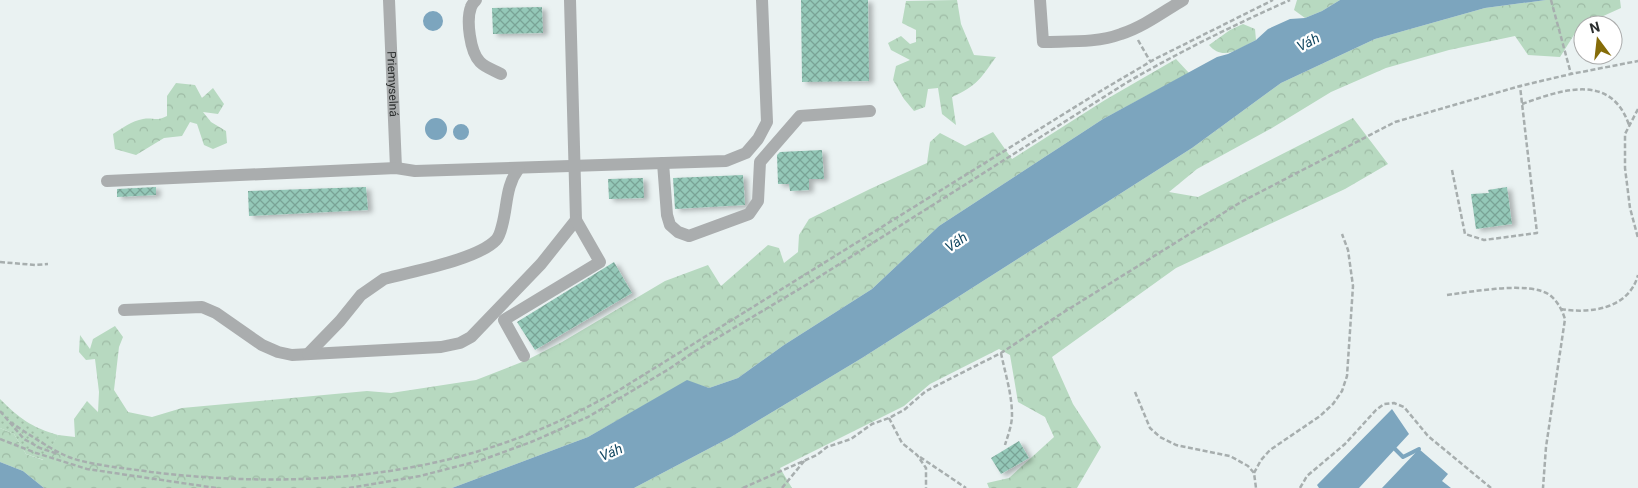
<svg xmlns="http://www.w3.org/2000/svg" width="1638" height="488" font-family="Roboto,sans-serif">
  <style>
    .forest { fill: url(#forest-crowns) }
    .park { fill: url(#park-dots) }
    .water { fill: #7ca5be }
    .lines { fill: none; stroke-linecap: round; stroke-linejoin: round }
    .stream { stroke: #7ca5be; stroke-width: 4 }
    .building { fill: url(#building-cross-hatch); filter: url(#shadow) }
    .path { stroke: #a7aeae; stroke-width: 2.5; stroke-dasharray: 5 2.5; stroke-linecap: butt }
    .minor { stroke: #aaadae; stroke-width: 12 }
    .labels { text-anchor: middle; stroke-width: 4.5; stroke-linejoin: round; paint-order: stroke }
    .street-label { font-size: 12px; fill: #2c2f2f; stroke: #fff }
    .water-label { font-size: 14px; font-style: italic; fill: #144963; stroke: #fff }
  </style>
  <defs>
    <pattern id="forest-crowns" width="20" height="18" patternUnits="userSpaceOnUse" patternTransform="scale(1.25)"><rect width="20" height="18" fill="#b7d9c0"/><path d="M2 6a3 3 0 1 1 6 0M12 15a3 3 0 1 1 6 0" fill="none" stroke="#9ebba5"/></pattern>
    <pattern id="park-dots" width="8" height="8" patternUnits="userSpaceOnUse" patternTransform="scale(1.25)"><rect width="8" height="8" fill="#b7d9c0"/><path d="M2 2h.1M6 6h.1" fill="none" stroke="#9ebba5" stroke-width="1.8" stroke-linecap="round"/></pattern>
    <pattern id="building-cross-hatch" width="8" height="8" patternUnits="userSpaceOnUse" patternTransform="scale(1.25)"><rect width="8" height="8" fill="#94c8b8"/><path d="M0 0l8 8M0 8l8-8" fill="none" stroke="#79a396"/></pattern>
    <filter id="shadow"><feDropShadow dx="4.5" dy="2.5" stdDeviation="2.5" flood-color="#0004"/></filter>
  </defs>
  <rect width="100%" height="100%" fill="#eaf2f2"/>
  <path class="forest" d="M957 0 961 24 974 55 996 57C981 78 977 86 952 97L956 125 942 114 938 88 928 89 925 107 914 111 904 99 893 80 896 66 910 60 891 50 888 43 901 36 910 44 916 42V30L902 23 906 1Z
    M1297 0H1340L1322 11 1305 18 1294 10Z
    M1546 0H1620L1621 8 1579 27 1560 57 1528 55 1515 36 1449 50 1386 68 1331 92 1272 128 1197 169 1169 192 1198 197 1353 118 1388 164 1345 189 1176 268 1052 357 1073 404 1101 447 1077 488H989L987 483 1009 478 1054 437 1045 417 1018 402 1010 355 999 349 930 384 904 406 780 468 792 488H634L731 437 862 358 1192 148 1281 83 1375 39 1485 8Z
    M1243 24 1255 29 1256 40C1240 48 1223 62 1209 45L1230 30Z
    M1176 59 1189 73 1103 119 939 226 872 289 784 345 738 378 709 388 687 381 588 437 452 488H44L23 471 0 462V428L14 434 26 454 43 460 58 435 75 437 74 419 87 401 98 412 99 392 95 359 86 360 79 352 80 335 90 349 93 339 115 326 123 337 119 347 114 390 128 412 152 417 182 408 367 391 391 393 476 380 527 360 562 342 665 281 708 265 721 286 768 245 779 248 784 263 798 252 799 235 809 219 870 189 927 163 930 142 940 133 965 146 993 132 1012 159 1105 100Z
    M176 83 195 85 202 98 213 88 224 104 218 114 203 112 211 122 226 131 227 143 213 149 204 145 197 124 190 122 182 136 164 138 136 155 115 149 113 134C122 128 132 121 143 119 154 117 155 122 167 116V96Z"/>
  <path class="park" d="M0 399C20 419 31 427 58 435L44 460 26 454 14 434 0 428Z"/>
  <path class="water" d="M1340 0H1546L1485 8 1375 39 1281 83 1192 148 862 358 731 437 634 488H452L588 437 687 380 709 388 738 378 784 345 872 289 939 226 1103 119 1217 57 1228 54 1256 40 1268 29 1290 19 1305 18 1322 11Z
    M423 21a10 10 0 1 1 20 0a10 10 0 1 1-20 0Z
    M425 129a11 11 0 1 1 22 0a11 11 0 1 1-22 0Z
    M453 132a8 8 0 1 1 16 0a8 8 0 1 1-16 0Z
    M1392 409 1409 434 1359 488H1319L1317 485Z
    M1419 449 1448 474 1442 481 1451 488H1382Z
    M0 462 23 471 44 488H0Z"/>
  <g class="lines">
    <path class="stream" d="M1395 449 1403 457 1419 449"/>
  </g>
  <path class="building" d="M801 0H868L869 81 802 82Z
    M542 7 543 33 493 34 492 8Z
    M822 150 824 179H809V190L790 191 789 184H778L777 155 780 152Z
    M743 175 745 205 675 209 673 178Z
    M643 178 644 198 609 199 608 179Z
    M156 187V195L117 197V189Z
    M366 187 368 210 249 216 248 191Z
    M1507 187 1512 224 1476 229 1471 194 1489 193 1488 190Z
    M614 262 632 293 535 350 517 322Z
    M1019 441 1029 458 1001 474 991 458Z"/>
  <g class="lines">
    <path class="path" d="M1551 0 1571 74
      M1138 40 1150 61
      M1522 104C1561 90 1611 72 1629 125
      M1638 109 1625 134V168L1630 208 1638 238
      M1452 170 1465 234 1484 240 1537 233 1520 86
      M0 262 35 265 48 264
      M1447 295C1471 292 1532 280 1551 296 1558 302 1562 310 1565 319L1546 447 1543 488
      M1561 309C1590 314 1629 309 1638 275
      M1001 353C1005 373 1012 394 1012 415 1012 425 1008 435 1005 445
      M1135 392 1150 428 1160 437 1176 445 1230 456 1248 466 1254 473 1256 488
      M0 411 24 439 40 448 58 454
      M889 418 902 443 917 455 926 468V488
      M10 422C27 433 44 445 62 454 83 465 126 468 151 472 286 488 421 481 548 426 571 416 593 404 616 392L1104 89 1155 59 1273 0
      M0 439 36 453 87 469 216 488
      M920 457 966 488
      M1254 473 1261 460 1270 450 1320 416 1333 404 1342 391 1347 376 1353 286 1348 250 1342 234
      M349 488 420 476 482 460 531 442 588 417 669 369 692 353 811 282 1126 83C1179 52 1234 25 1290 0
      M743 488 817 455 827 447 851 439 872 424 889 418 904 410 926 391 1001 353 1056 317 1241 202 1395 122 1520 86 1571 74 1638 61
      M782 488 805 460
      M1300 488 1307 476 1345 444 1376 410 1384 404 1394 403 1404 407 1428 436 1491 488"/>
    <g class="minor">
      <path id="s1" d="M389 0 396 168"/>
      <path d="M476 0C474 2 472 4 471 7 466 20 470 52 480 62 486 68 494 70 501 74"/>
      <path d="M1040 0 1043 42C1069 41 1097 43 1121 34 1143 27 1163 12 1183 0"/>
      <path d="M663 163 667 215 670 225 678 232 689 236 749 214 758 201 760 162 800 116 870 111"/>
      <path d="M107 181 396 168 415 171 726 161 746 153 758 139 767 122 762 0"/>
      <path d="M124 310 202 307 216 313 262 345 278 352 292 355 441 347 460 343 471 337 541 264 576 220 570 0"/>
      <path d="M308 354 340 321 361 295 384 279C412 271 477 260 496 240 499 237 501 230 502 226 508 204 505 187 519 168"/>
      <path d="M524 356 504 320 600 262 576 220"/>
    </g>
  </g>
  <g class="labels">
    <g class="street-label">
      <text dy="4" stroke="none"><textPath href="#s1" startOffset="84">Priemyselná</textPath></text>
    </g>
    <g class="water-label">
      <text transform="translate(1308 42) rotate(-27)" y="5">Váh</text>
      <text transform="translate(956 242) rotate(-34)" y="5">Váh</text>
      <text transform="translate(611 452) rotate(-23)" y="5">Váh</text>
    </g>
  </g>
  <g transform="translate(1598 40) rotate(345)"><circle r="24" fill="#ffffff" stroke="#abacac"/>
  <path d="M0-4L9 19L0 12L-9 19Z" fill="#856c08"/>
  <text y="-8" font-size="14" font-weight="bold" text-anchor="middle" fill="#2c2f2f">N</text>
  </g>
</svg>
